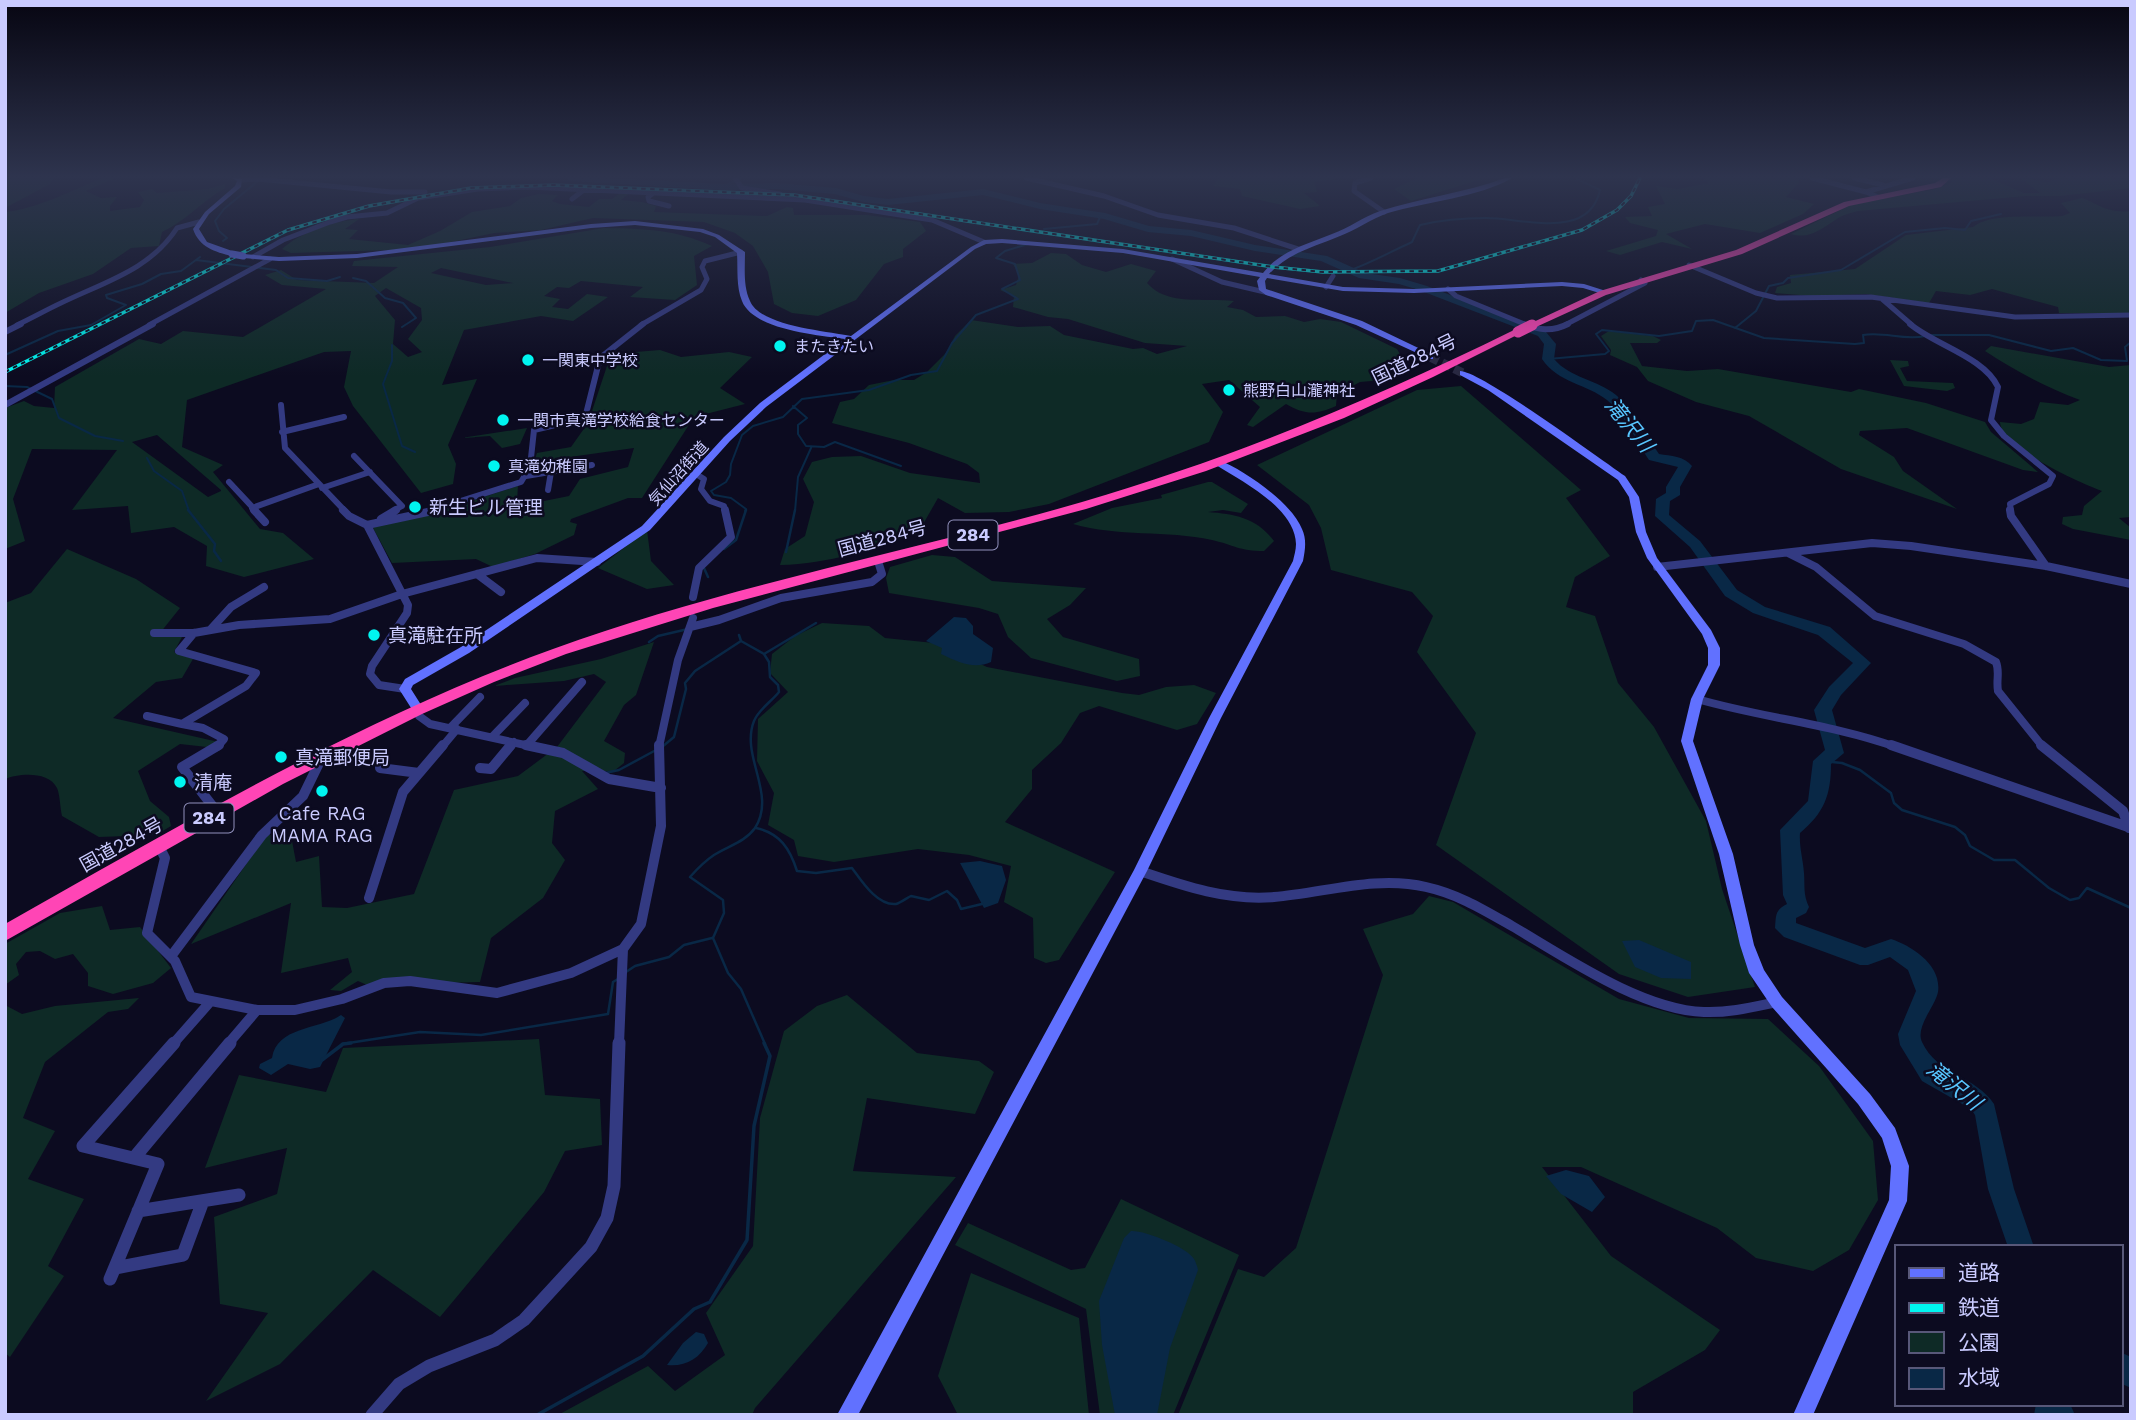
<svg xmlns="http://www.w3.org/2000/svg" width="2136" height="1420" font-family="'Work Sans','Noto Sans JP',sans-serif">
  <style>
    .green { fill: #0e2a26; fill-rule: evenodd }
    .water { fill: #092846 }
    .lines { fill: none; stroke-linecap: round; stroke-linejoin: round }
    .stream-far2 { stroke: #092846; stroke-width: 2 }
    .stream-far1 { stroke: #092846; stroke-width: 2.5 }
    .stream { stroke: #092846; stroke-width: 3.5 }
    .river { fill: #092846; fill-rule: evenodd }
    .secondary-tunnel { stroke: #282841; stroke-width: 9; stroke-dasharray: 9 4.5; stroke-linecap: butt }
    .street-far4 { stroke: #333a82; stroke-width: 5 }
    .street-far3 { stroke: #333a82; stroke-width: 6 }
    .street-far2 { stroke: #333a82; stroke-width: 8 }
    .street-far1 { stroke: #333a82; stroke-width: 10 }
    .street { stroke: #333a82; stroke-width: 13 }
    .secondary { fill: #6171ff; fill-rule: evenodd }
    .highway { fill: #ff45b5; fill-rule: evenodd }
    .rail-casing { stroke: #00f5f0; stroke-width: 3.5 }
    .rail { stroke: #0c0b20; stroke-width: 2; stroke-dasharray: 4.5; stroke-linecap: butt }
    .secondary-bridge { stroke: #6171ff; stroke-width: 7 }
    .highway-bridge { stroke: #ff45b5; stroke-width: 11 }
    .poi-dot { fill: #00f5f0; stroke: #0c0b20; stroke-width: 2.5 }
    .labels { text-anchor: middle; stroke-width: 5; stroke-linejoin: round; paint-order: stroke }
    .far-poi-label { font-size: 16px; fill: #cacbff; stroke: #0c0b20; text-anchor: start }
    .far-street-label { font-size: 16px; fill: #cacbff; stroke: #0c0b20 }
    .shield { fill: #0c0b20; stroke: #9191bc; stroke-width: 2 }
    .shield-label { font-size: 18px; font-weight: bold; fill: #cacbff }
    .street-label { font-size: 19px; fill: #cacbff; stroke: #0c0b20 }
    .poi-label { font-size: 19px; fill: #cacbff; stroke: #0c0b20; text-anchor: start }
    .water-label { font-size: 21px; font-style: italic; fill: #58c6ff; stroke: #0c0b20 }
  </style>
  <rect width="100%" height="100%" fill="#0c0b20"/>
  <path class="green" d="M5 178H53L50 184 5 208Z
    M102 178H115L86 191 101 198 117 197 110 206V211L140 207 144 200 138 192 152 189 157 193 208 189 225 184V188C202 201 186 221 162 232L159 246 131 248 93 274 39 293 5 313V212C37 209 73 190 102 178Z
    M1218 178H1341L1314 182 1317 192 1304 193 1320 206 1300 209 1242 196 1240 189 1213 186Z
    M1417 178H1485L1411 201 1394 189Z
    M1704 178H1798L1799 183 1786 197 1814 204 1803 214 1760 233 1705 224 1666 234 1692 249 1662 242 1620 255 1606 251 1656 236 1658 230 1630 223 1625 217 1652 216 1648 207 1665 204 1656 186 1678 189 1708 183Z
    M1952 178H1990L2024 193H2040L2021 178 2048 182 2059 178H2131V188L2060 196H2026L1858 211C1851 213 1842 215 1837 219 1822 228 1810 240 1791 234L1853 204 1936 189 1951 183Z
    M623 191H632L621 200 642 202 656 206 654 212 767 216 787 207 793 208 794 215H867L920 222 926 231 903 249V257L884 264 856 300 818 316 792 313 774 304 768 272 753 246 735 233 704 222 593 218 541 230 494 233 432 246 392 250 291 253 282 249C301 232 333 221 359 219L345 229 358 230 349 239 408 245 440 231 472 212 510 206 521 198 539 194 558 195 552 201 560 204 589 207 599 199H612Z
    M2082 198C2097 203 2107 214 2131 211V313H2059L2058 307 1992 289 1970 295 1936 291 1929 303 1866 294 1812 296 1775 293 1777 287 1791 283 1790 275 1855 269 1906 235 1973 227C1990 212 2038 218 2062 216L2070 213 2061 203Z
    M604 228C646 229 674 229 712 246L694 256 697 285 675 300 630 297 643 287 581 281 569 288 557 287 544 296 560 299 552 307 568 309 587 294 608 297 573 321 541 316 464 330 442 385 477 379 448 445 456 464 453 484 421 493 353 406 344 387 351 351 324 352 187 400 182 447 223 465 213 472 260 529 283 533 314 559 244 577 206 566 207 546 174 527 131 533 128 506 72 510 117 450 32 449 13 499 25 541 5 549V408L24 401 34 406 54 408 55 387 139 339 161 344 183 331 243 337 326 289 282 285 265 275 281 270 297 280 374 283 398 267 352 266 354 261 490 247ZM441 268 513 283H514L486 285 431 273ZM386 288 421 308 422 320 408 339 422 352 408 357 393 344 395 320 375 296ZM157 435 221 490V491L208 497 132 442Z
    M1051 253 1066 254 1082 265 1106 272 1131 264 1156 271 1147 283C1168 307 1206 297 1234 301L1227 307 1243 310 1256 317 1285 316 1304 322 1320 319 1341 322 1397 349 1407 366 1394 379 1360 382 1337 394 1336 406C1316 415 1305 415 1286 404L1253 427 1247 425 1260 407 1229 380 1202 384 1223 412 1209 442 1049 504 1009 512 965 513 938 498 918 533C871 549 830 564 780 565L785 549 805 536 814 502 803 479 812 462 832 457 861 456 910 473 980 483 979 473 967 464 909 443 832 423 840 402 854 399 869 385 894 380H914L927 372 947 352 955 336 971 320 1018 327 1050 326 1064 335 1133 349 1143 348 1157 354 1187 346 1145 343 1068 319 1048 317 1013 307 1014 296 1000 290 1016 285 1019 275 1013 264 1032 263Z
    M1609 331 1653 336 1661 340 1657 343H1630L1642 366 1687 371 1718 369 1851 392 1859 389 1926 403 1985 422 1991 432 2038 472 2023 470 1907 428 1860 431 1859 435 1894 457 1903 471 1957 509 1841 469 1749 416 1696 402 1648 381 1637 367 1610 355 1611 350 1601 336Z
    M1991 346 2109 367 2131 365V517L2119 518 2131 528V540L2073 529 2062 524 2063 517 2082 515 2084 506 2102 491C2079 482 2001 448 2000 422L2021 424 2034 419 2040 402 2068 405 2080 400C2046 387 2015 371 1985 351Z
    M660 350 681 357 729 352 752 357 720 388 745 404 694 417 642 498H628L571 519 570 522 577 524 574 535 535 554 493 567 476 559 392 563 372 526 446 509 518 486 517 501 534 503 569 496 580 479 628 467 634 448 534 462 537 453 571 447 588 423 611 354Z
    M1890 360 1908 361 1909 366 1900 368 1907 381 1953 383 1955 388 1947 391 1904 386Z
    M1461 386 1581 490 1566 498 1610 556 1575 577 1566 607 1595 616 1618 683 1654 727 1706 821 1722 889 1755 987 1688 997 1619 974 1436 845 1476 733 1417 652 1433 616 1412 592 1331 570 1321 528 1309 505 1257 465 1417 390Z
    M527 428 520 444 502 448 490 436 461 438Z
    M1208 482H1212L1248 504 1241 513 1223 510 1208 512C1235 514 1257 518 1274 541L1264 551C1239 551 1234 545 1212 540 1166 530 1118 537 1073 524L1112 508 1162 498 1161 495Z
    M647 530 651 561 674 585 647 589 598 568Z
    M67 549 136 579 180 608 160 633 182 637 174 652 193 659 182 678 156 682 113 718 223 743 207 747 180 744 138 771 150 801 169 817 171 826 156 835 99 837 62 816C60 807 60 795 57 788 49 771 19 773 5 779V603L31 593Z
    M932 555 955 557 992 581 1086 588 1070 605 1047 619 1063 637 1139 659 1140 676 1117 681 1031 658 1008 637 998 614 979 608 889 593 886 578 890 567Z
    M822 623 869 626 885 638 934 643 987 667 1122 693 1139 695 1166 687 1194 685 1216 693 1197 724 1177 730 1099 706 1080 713 1061 743 1032 770V789L1005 822 1115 872 1059 960 1046 963 1034 958 1033 918 1004 902 1011 866 969 855 918 849 834 862 798 856 794 840 768 825 774 793 757 761 758 719 788 692 770 673 772 654 795 636Z
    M654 642 636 695 624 705 604 741 625 753 624 763 614 771H582L598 789 555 811 552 843 565 860 543 898 491 938 480 982 367 985 358 981 341 991 330 990 352 972 348 958 281 973 291 903 191 944 267 834 292 841 296 862 319 856 322 907 347 908 414 894 454 790 518 776 557 747 606 682 594 674 564 681 494 686 515 678 601 659Z
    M1429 896 1453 902 1619 999 1689 1018 1768 1019 1819 1066 1873 1141 1878 1200 1849 1250 1813 1271 1756 1258 1717 1228 1581 1167H1542L1611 1256 1720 1330 1705 1350 1633 1392V1415H1178L1238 1269 1264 1277 1296 1248 1383 975 1363 929 1413 914Z
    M102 906 110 930 140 927 171 968 153 983 113 994 88 986V973L73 954 55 959 40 951 26 952 16 964 19 975 5 985V944L60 913Z
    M847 995 917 1053 979 1061 994 1072 975 1114 867 1098 853 1171 956 1177 755 1408 752 1415H558L648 1366 675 1391 725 1355 706 1313 753 1246 760 1118 784 1031 817 1006Z
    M139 998 128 1009 108 1012 45 1062 23 1118 55 1131 28 1179 84 1199 48 1266 64 1276 10 1357 5 1353V1005L22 1014 55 1006Z
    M539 1039 545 1095 600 1099 602 1145 565 1151 544 1192 440 1317 373 1270 280 1364 206 1401 268 1313 220 1304 214 1217 277 1194 287 1148 205 1168 239 1075 326 1092 343 1048Z
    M1121 1199 1239 1255 1173 1415H1100L1086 1309 955 1245 968 1223 1071 1270 1085 1268Z
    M971 1273 1079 1318 1089 1415H958L938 1376Z"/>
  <path class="water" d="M954 617 966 618 973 626V634L993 648 991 662C974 670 958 662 941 654L942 648 926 641Z
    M980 861 1002 866 1006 880 998 903 984 908 960 863Z
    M1639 940 1691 962V979L1661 978 1635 967 1622 941Z
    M341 1015 345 1018 320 1067 310 1069 288 1064 271 1075 259 1068 260 1064 272 1058C277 1026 319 1030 341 1015Z
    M1566 1170 1589 1176 1605 1197 1592 1212 1561 1194 1546 1176Z
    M1131 1231C1144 1230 1187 1247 1194 1259 1195 1260 1198 1268 1198 1270L1170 1348 1157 1415H1115L1102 1345 1099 1301 1124 1238Z
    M696 1332 704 1334 708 1343C699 1359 685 1367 667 1365L683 1343Z"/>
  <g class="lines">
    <path class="stream-far2" d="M723 187 741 178
      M1044 229 1097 224 1100 217 1096 215
      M223 241 227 238 219 231 215 221 224 209 258 181
      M196 260 276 270 288 278 327 281 340 277
      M1348 271C1371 263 1390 252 1412 242L1420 225C1441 220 1464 218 1486 218 1523 218 1589 241 1600 190L1575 178
      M353 278 366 281 385 298 403 303 416 318 402 327
      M1735 328 1756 311 1769 286 1783 283 1788 278 1841 270 1905 232 1945 228 1965 230 1971 221 2001 214
      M1932 335H1989L2051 351 2073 348 2101 360 2127 361 2125 347 2131 342
      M392 345V361L383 384 402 446 415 452
      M5 355 58 331 91 325 126 305 107 298 106 295 142 284 161 274 181 271 200 257
      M1548 359 1605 354 1609 351 1596 334 1602 330 1659 336 1692 331 1696 321 1713 320 1764 338 1855 344 1864 343 1863 335C1884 331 1904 341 1925 336
      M5 386 27 387 52 399 59 418 95 436 123 441
      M793 406 807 418 798 425V434L806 446 824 447 835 442 901 466
      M147 458 154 471 182 491 189 511
      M745 511 746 509 731 498 714 495 711 491 726 482 730 475 731 464 742 435 753 426 783 417 802 399 869 390 911 375 937 371 952 343 976 315 1018 299 1002 289 1020 280 1015 264 996 258 1005 251 1028 244
      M795 511 798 477 811 448"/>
    <path class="stream-far1" d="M188 510 215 544 214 551 221 561
      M724 549 736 540 746 510
      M786 552 795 510
      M704 568 708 577
      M739 635 741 641 764 654 816 623
      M649 642 658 636 688 629
      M764 654 769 662 770 677 778 685 779 692C771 702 759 709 754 721 740 756 777 794 755 828 745 842 728 846 714 855 705 861 697 869 690 877L723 900 724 913 713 938 728 973 741 989 765 1044
      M662 747 674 737 686 689 685 683 695 671 741 641
      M1822 761 1842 763 1860 770 1891 793 1894 803 1902 810 1955 827 1965 835 1970 846 1994 860H2015L2049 888 2070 900 2079 898 2087 888 2131 908
      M605 773 619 770 656 750
      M756 828C780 833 790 849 797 871L816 873 852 868C861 880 877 906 896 904 900 903 907 898 911 896L929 900 947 891 957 900 961 909 982 904
      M626 972 635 966 669 957 684 945 712 938
      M342 1044 420 1032 481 1035 608 1014 613 982 618 979"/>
    <path class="stream" d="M322 1060 343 1044 351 1043
      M537 1415 643 1356 694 1309 710 1302 747 1240 754 1126 770 1056 764 1043"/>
    <path class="river" d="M566 178H607L723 184 777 183 836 188 864 196 888 199 983 189 1040 203 1105 213 1149 226 1191 230 1255 245 1327 256 1365 273 1400 278 1427 286 1546 332 1556 344 1554 359C1570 378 1598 380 1616 395 1634 410 1646 435 1659 454 1671 456 1684 456 1692 466L1680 487V495L1670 501 1669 515 1700 541 1737 590 1765 607 1830 627 1871 663 1841 695 1832 710 1844 753 1831 764C1831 795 1824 813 1800 833 1799 847 1803 859 1804 873 1805 887 1803 894 1809 907L1806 913 1796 918V923L1865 948 1891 939C1912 946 1942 965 1938 992 1935 1007 1915 1027 1922 1042 1937 1075 1976 1076 1994 1104L2014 1189 2034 1247H2008L1988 1189 1975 1115 1971 1109 1922 1081 1900 1045 1898 1034 1916 991 1908 970 1890 957 1868 965H1860L1784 937 1775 928C1776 915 1775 910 1787 904L1783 895 1780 830 1808 801 1813 761 1825 750 1814 710 1829 687 1853 663 1818 635 1753 613 1725 596 1690 547 1655 516 1656 499 1666 493V487L1678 467 1649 460C1636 441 1625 415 1607 400 1587 384 1558 383 1542 359L1544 344 1538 336 1419 290 1399 284 1359 278 1321 261 1255 251 1191 236 1148 232 1104 219 1040 209 983 195 888 205 863 202 835 194 777 189 723 190 570 181Z
      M2120 1352 2131 1357V1388L2120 1383Z
      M2036 1404H2070L2075 1415H2034Z"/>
    <path class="secondary-tunnel" d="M1430 357 1463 373"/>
    <path class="street-far4" d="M735 178 742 188 780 194
      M1026 178 1104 196 1158 215 1234 228 1298 249
      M1371 178 1355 183 1354 191 1384 212
      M1812 178 1866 192
      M1854 178 1883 185
      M240 180 258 179 391 192H425
      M656 191 648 197 649 201 669 206
      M1878 197 1866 192 1913 178
      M572 199 585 189
      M253 257 283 240 330 222 347 217 387 213 418 198 478 189 527 187 805 200 932 220 984 242
      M1172 259 1222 282 1269 293
      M1689 265 1756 293 1777 298 1871 297 2015 317 2131 315
      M1326 287 1333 276
      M1448 289 1456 296 1527 325
      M1882 299 1912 325
      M17 325C32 318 46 310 61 303 104 282 150 270 177 228L199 222
      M149 325 270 259
      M641 325 701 290 707 279 702 267 705 261 741 252
      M1565 325 1645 283 1641 280"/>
    <path class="street-far3" d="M1523 324C1539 330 1552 332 1568 324
      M1910 324C1935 345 1984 357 1998 387L1991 420 2004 436 2053 476 2049 484 2010 504 2011 511
      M5 332 21 324
      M5 405 153 324
      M281 405 285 448 345 511
      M282 432 344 417
      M354 456 402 506 393 511
      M696 474 704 479 701 489 710 501 724 506 725 511
      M526 476 592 465
      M229 482 256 511
      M322 488 370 472
      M548 490 551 472
      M252 508 319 484
      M429 511 521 482 530 467 534 430 585 418 600 358 643 324"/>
    <path class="street-far2" d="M254 510 265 522
      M343 510 349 516 367 525
      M2010 510 2011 516 2046 566
      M381 519 396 510
      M1788 553 1816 567 1875 616 1964 644 1996 662C2000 672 1996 680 1998 691L2043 747
      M1657 567 1872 543 1911 546 2046 566 2131 584
      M477 574 501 592
      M693 597 699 568 731 537 725 510
      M690 627 719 620 781 598 872 582 882 574 878 561
      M211 629 231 607 264 587
      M154 633H194L239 625 330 619 402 594 537 558 597 562
      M194 633 179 651 256 673 246 686 182 724 203 728 224 739 217 747
      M405 689 379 685 370 674 372 666 407 613 408 605 367 525 437 510
      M1697 699C1763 718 1831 724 1896 747
      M417 708 419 716 430 724 534 747
      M147 716 182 724
      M451 727 480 697
      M492 737 525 703
      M527 745 582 682
      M442 747 457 729
      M510 747 514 742
      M659 747 678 660 693 618"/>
    <path class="street-far1" d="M526 745 563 753 609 779 661 788
      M1891 745 2131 828
      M2041 745 2123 811 2129 828
      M380 768 419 773
      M480 768 491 769 511 745
      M218 813 182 767 219 745
      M159 846 165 858 147 933 175 961 191 997 257 1010H295L342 999 384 983 410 981 497 993 571 973 623 949 641 924 661 826 659 745
      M1140 871C1184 886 1227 901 1274 897 1324 893 1376 875 1426 887 1458 894 1484 910 1512 926 1565 957 1642 1010 1704 1012 1729 1013 1753 1007 1777 1002
      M369 898 403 792 443 745
      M172 955 262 835 303 796 322 757
      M173 1044 210 1002
      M228 1044 257 1010
      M619 1044 623 949"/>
    <path class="street" d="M134 1158 230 1043
      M138 1211 239 1195
      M115 1268 183 1255 203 1201
      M110 1279 158 1164 83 1146 174 1043
      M372 1415 399 1384 429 1366 495 1340 524 1320 591 1247 607 1218 614 1186 619 1043"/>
    <path class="secondary" d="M232 178 242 179 241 187 209 214 199 229 207 242 235 252 236 254 232 256C215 252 199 247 193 229L205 212 235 186 237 181Z
      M1505 178H1512C1480 197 1426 202 1388 213 1371 219 1356 230 1340 236 1314 247 1288 253 1269 274L1343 287 1414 289 1562 282 1584 284 1606 291V295L1583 288 1562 286 1414 293 1343 291 1267 278 1265 281 1266 289 1362 321 1433 355V359H1430L1356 325 1266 295 1259 290 1257 281 1260 277 1123 253 1002 243 986 244 975 249 766 407 730 441 650 530 469 653 413 685 411 689 423 708 417 712 413 711 399 689 405 679 461 647 642 526 724 437 760 403 845 339C819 335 753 330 742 301 736 286 738 269 737 253L715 237 700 232 635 225 591 228 357 258 279 261 243 258 239 256 243 254 279 257 357 254 591 224 635 221 703 229 719 235 745 252C745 268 743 286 750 301 760 326 826 331 851 336L971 247 984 240 1002 239 1123 249 1263 273C1280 251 1307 244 1332 234 1349 228 1363 217 1380 211 1421 198 1464 193 1505 178Z
      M1460 371C1481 371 1600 459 1625 476L1639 497 1646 532 1657 558 1711 630 1720 648V665L1703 699 1693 741 1733 854 1754 945 1764 970 1782 997 1870 1094 1895 1128 1909 1166 1907 1201 1813 1415H1793L1889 1200 1891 1166 1882 1138 1858 1104 1772 1007 1749 973 1740 945 1719 854 1681 741 1691 699 1708 665V648L1702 634 1647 558 1636 532 1629 497 1618 480 1488 390 1460 375Z
      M1219 460C1244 470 1292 503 1302 529 1307 540 1305 550 1303 561L1221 718 1147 871 858 1415H837L1134 870 1209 718 1293 561C1294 556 1296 550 1296 544 1295 508 1243 482 1216 465V461Z"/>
    <path class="highway" d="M1943 178H1951L1941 187 1849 206 1742 254 1606 295 1536 327 1527 325 1600 291 1736 250 1844 202 1935 183Z
      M1514 330 1523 332 1433 377 1344 418 1206 471 1086 509 713 608 566 654 494 682 422 714 283 784 5 941V924C184 823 360 719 553 649 725 586 906 553 1082 502 1232 458 1374 399 1514 330Z"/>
    <defs>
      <path id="rail" d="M5 372 288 230 369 206 471 188 553 185 794 195 1273 267 1323 272 1438 271 1582 230 1617 210 1631 196 1640 178"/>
    </defs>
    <use href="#rail" class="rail-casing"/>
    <use href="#rail" class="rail"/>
    <path class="secondary-bridge" d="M232 254 243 256"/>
    <path class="highway-bridge" d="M1518 332 1532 325"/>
  </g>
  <linearGradient id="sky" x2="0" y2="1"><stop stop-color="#070612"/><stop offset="0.47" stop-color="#2e344e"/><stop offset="1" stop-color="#2e344e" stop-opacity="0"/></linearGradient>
  <rect width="2136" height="376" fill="url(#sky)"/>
  <g class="poi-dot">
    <circle cx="780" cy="346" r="7"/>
    <circle cx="528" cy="360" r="7"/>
    <circle cx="1229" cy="390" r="7"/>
    <circle cx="503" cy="420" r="7"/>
    <circle cx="494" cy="466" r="7"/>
    <circle cx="415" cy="507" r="7"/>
    <circle cx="374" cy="635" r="7"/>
    <circle cx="281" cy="757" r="7"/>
    <circle cx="180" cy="782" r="7"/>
    <circle cx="322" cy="791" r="7"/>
  </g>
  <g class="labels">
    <g class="far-poi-label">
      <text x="794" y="352">またきたい</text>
      <text x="542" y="366">一関東中学校</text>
      <text x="1243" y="396">熊野白山瀧神社</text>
      <text x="517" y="426">一関市真滝学校給食センター</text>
      <text x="508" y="472">真滝幼稚園</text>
    </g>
    <g class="far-street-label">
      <text transform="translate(678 473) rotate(-48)" y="6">気仙沼街道</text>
    </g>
    <g class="shield">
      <rect x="948.5" y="520.5" width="49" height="29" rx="5"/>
      <rect x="184.5" y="803.5" width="49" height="29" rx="5"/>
    </g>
    <g class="shield-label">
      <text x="973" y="541">284</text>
      <text x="209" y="824">284</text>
    </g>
    <g class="street-label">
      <text transform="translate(1414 359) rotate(-26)" y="7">国道284号</text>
      <text transform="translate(882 538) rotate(-15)" y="7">国道284号</text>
      <text transform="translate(121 844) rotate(-29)" y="7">国道284号</text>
    </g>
    <g class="poi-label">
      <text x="429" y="514">新生ビル管理</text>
      <text x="388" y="642">真滝駐在所</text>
      <text x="295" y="764">真滝郵便局</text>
      <text x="194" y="789">清庵</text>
      <text x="322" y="820" text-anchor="middle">Cafe RAG<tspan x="322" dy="22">MAMA RAG</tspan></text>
    </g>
    <g class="water-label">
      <text transform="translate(1629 425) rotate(51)" y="7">滝沢川</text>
      <text transform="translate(1954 1086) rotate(39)" y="7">滝沢川</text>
    </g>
  </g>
  <rect width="2136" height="1420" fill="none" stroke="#cacbff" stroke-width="14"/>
  <rect x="1895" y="1245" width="228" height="161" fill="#0c0b20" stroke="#585879" stroke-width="2"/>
  <rect x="1909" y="1268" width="35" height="10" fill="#6171ff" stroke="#585879" stroke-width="2"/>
  <text x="1958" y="1280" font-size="21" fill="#cacbff">道路</text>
  <rect x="1909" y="1303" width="35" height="10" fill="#00f5f0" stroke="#585879" stroke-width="2"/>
  <text x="1958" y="1315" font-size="21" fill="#cacbff">鉄道</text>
  <rect x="1909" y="1332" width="35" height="21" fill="#0e2a26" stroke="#585879" stroke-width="2"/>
  <text x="1958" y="1350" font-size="21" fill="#cacbff">公園</text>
  <rect x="1909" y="1368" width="35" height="21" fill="#092846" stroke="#585879" stroke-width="2"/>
  <text x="1958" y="1385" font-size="21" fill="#cacbff">水域</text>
</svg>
